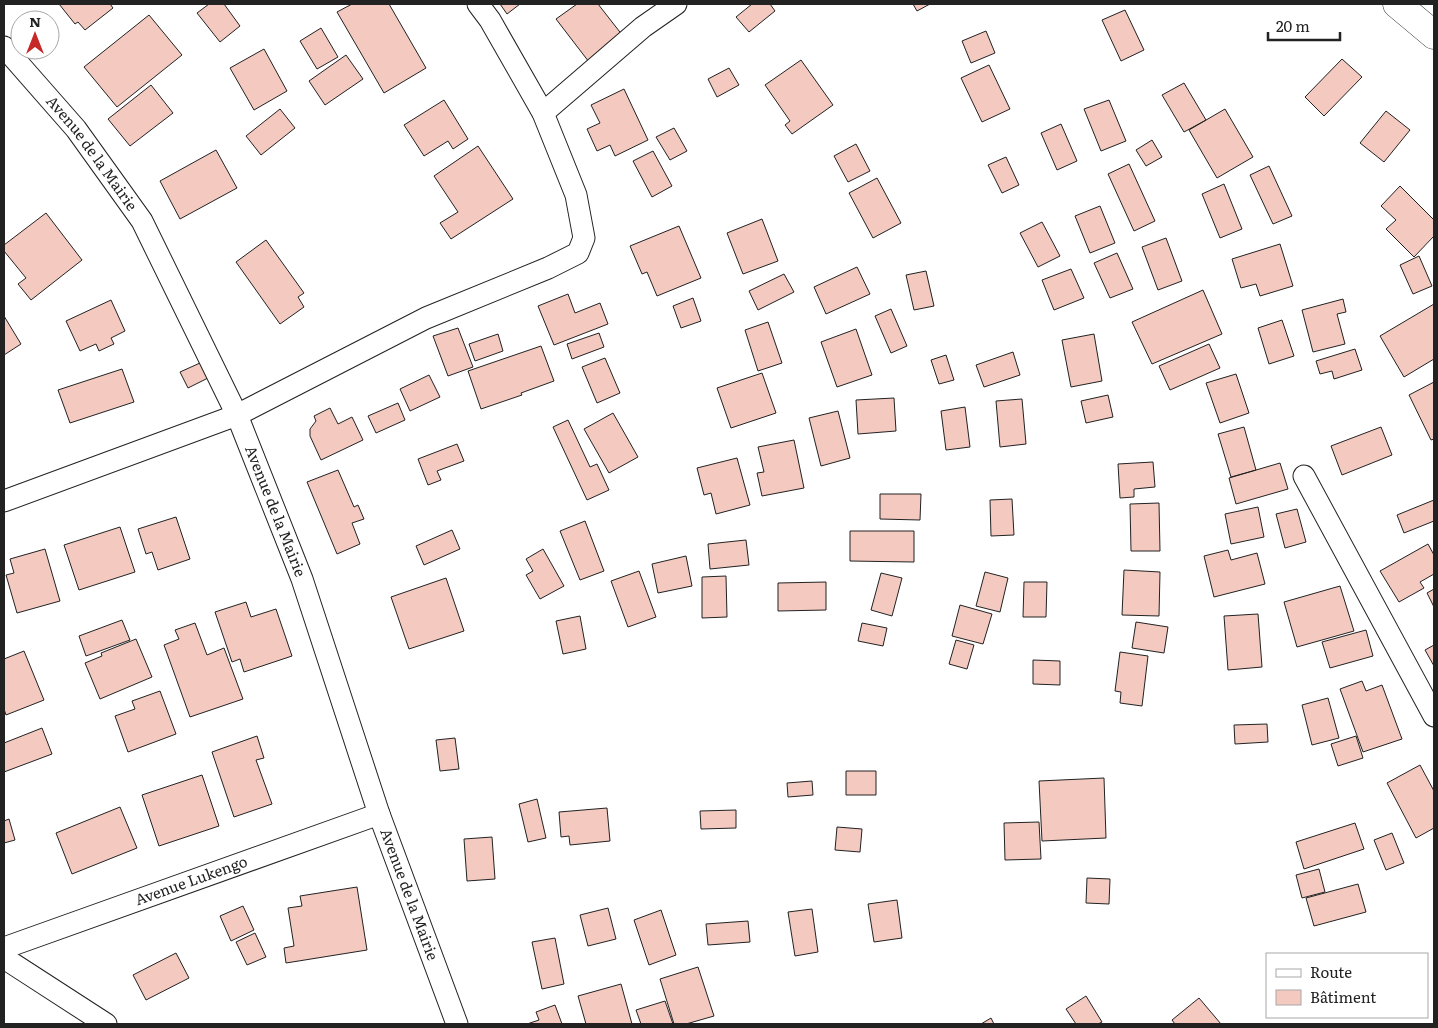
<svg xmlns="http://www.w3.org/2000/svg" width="1438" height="1028" font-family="Literata,serif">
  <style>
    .building { fill: #f3c9c0; stroke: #222 }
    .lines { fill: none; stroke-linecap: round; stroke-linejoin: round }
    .street-casing { stroke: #222; stroke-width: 23 }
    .highway-casing { stroke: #222; stroke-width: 29 }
    .street { stroke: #fff; stroke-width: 21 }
    .highway { stroke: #fff; stroke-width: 28 }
    .labels { text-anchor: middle; stroke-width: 4; stroke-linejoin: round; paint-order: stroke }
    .street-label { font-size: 15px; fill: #222; stroke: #fff }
  </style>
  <rect width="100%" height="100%" fill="#fff"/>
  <path class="building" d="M59 4H110L113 8 85 30 78 22 75 24Z
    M209 4H224L240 26 220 42 197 13Z
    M352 4H389L426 68 384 93 337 12Z
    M500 4H520L507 14Z
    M577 4H598L623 36 589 62 556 19Z
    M752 4H770L775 11 749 32 736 17Z
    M913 4H930L917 11Z
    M1125 10 1144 50 1121 61 1102 20Z
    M149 15 182 55 117 107 84 67Z
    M321 28 338 57 317 69 300 41Z
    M986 31 995 53 971 63 962 41Z
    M264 49 287 91 254 110 230 68Z
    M346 55 363 79 325 105 309 81Z
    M1342 59 1362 77 1324 116 1305 97Z
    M801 60 833 105 792 134 785 125 790 121 765 85Z
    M989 65 1010 109 982 122 961 78Z
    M729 68 739 85 717 97 708 79Z
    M1184 83 1206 120 1184 132 1162 95Z
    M151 85 173 113 130 146 108 119Z
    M624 89 648 140 615 156 610 145 597 151 587 129 600 123 591 105Z
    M444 100 468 139 453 149 448 141 424 156 404 125Z
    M1109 100 1126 141 1101 151 1084 109Z
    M280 109 295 128 261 155 246 136Z
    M1225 109 1253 157 1217 178 1189 130Z
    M1386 111 1410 130 1384 162 1360 143Z
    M1061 124 1077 161 1057 170 1041 133Z
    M674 128 687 151 670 160 656 137Z
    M1152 140 1162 157 1146 166 1136 150Z
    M856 144 870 171 848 182 834 156Z
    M478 146 513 199 451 239 440 223 458 212 434 176Z
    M216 150 237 188 180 219 160 181Z
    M653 151 672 186 652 197 633 161Z
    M1006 157 1019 185 1002 193 988 165Z
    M1129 164 1155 221 1134 231 1108 174Z
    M1269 166 1292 216 1273 224 1250 175Z
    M877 178 901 223 873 238 849 193Z
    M1224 184 1242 229 1220 238 1202 194Z
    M1400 186 1434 220V236L1414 257 1386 229 1396 220 1381 206Z
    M1100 206 1115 243 1090 253 1075 216Z
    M46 213 82 260 31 300 18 284 26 278 4 251V245Z
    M762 219 778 261 743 274 727 233Z
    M1042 222 1060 256 1038 267 1020 233Z
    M679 226 701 278 657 296 647 272 642 274 630 246Z
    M1166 238 1182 281 1158 290 1142 247Z
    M266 240 304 293 298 297 304 307 280 324 236 262Z
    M1280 244 1293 286 1260 296 1256 284 1241 288 1232 259Z
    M1117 253 1133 289 1110 298 1094 263Z
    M1419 256 1432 286 1413 294 1400 265Z
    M857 267 870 294 826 314 814 287Z
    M1071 269 1084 298 1054 310 1042 280Z
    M926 271 934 306 914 310 906 275Z
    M784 274 794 292 758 310 749 291Z
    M1203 290 1222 334 1152 364 1132 322Z
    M568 294 575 313 600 303 608 324 554 345 538 306Z
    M693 298 701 321 681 328 673 306Z
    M1343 299 1346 312 1337 314 1345 344 1313 352 1302 310Z
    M111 300 125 331 111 338 114 344 99 351 96 344 80 351 66 321Z
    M1434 304V359L1404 377 1380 336Z
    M891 309 907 346 891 353 875 316Z
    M4 316 21 344 4 355Z
    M1282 320 1294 356 1269 364 1258 328Z
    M768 322 782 363 758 371 745 330Z
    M458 328 473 367 448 376 433 336Z
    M856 329 872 375 837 387 821 342Z
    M599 333 604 347 572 359 567 344Z
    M498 334 503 351 475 361 469 344Z
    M1094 334 1102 381 1071 387 1062 340Z
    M1209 344 1220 368 1170 390 1159 366Z
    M541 346 554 381 521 393 522 395 481 409 468 371Z
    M1355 349 1362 370 1334 379 1332 371 1320 374 1316 361Z
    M1013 352 1020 375 984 387 976 365Z
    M946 355 954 380 939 384 931 360Z
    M605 358 620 393 597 403 582 367Z
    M200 363 208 378 188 388 180 372Z
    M122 369 134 402 70 423 58 390Z
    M762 373 776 413 731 428 717 388Z
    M1236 374 1249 413 1220 423 1206 383Z
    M429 375 440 397 410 411 400 389Z
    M1434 382V439L1431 440 1409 395Z
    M1108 395 1113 417 1086 423 1081 401Z
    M894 398 896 431 858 434 856 400Z
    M1022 399 1026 444 1000 447 996 401Z
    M398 403 405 420 376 433 368 416Z
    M965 407 970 447 946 450 941 411Z
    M330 408 338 424 352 417 363 440 321 460 310 436V429L316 421 314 416Z
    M838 411 850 458 821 466 809 418Z
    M613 413 638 457 609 473 584 429Z
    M568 420 590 467 597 464 609 490 587 500 553 427Z
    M1244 427 1256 470 1231 477 1218 434Z
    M1381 427 1392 455 1342 475 1331 446Z
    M794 440 804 488 762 496 757 473 764 472 758 447Z
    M457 444 464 461 437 471 441 480 428 485 418 459Z
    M737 458 750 505 716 514 711 493 704 495 697 468Z
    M1153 462 1155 487 1134 489V497L1120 498 1118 464Z
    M1280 463 1288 489 1236 504 1229 478Z
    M338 470 354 507 358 505 364 519 352 523 360 544 337 554 307 482Z
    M880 494H921L920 520 880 519Z
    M1012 499 1014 535 991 536 990 500Z
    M1434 500V521L1404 533 1397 515Z
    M1159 503 1160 551H1131L1130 504Z
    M1258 507 1264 537 1231 544 1225 514Z
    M1297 509 1306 542 1285 548 1276 514Z
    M176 517 190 559 158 570 152 552 146 554 138 529Z
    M585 521 604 571 580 580 560 531Z
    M120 527 135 572 79 590 64 545Z
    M452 530 460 549 424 565 416 546Z
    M850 531H914V562L850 561Z
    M746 540 749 565 710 569 708 544Z
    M1428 544 1434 555V574L1420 582 1424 588 1399 602 1380 571Z
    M45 549 60 601 17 613 6 575 14 573 10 559Z
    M543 549 564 586 540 599 526 575 533 571 526 559Z
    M1228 550 1231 560 1257 553 1265 584 1214 597 1204 556Z
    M686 556 692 586 658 593 652 564Z
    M1124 570 1160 572 1159 616 1122 615Z
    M639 571 656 617 628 627 611 581Z
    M985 572 1008 578 1000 612 976 606Z
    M881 573 902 578 892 616 871 610Z
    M726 576 727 617 702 618V577Z
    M446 578 464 631 409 649 391 597Z
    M826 582V610L778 611V583Z
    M1024 582H1047L1046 617H1023Z
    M1340 586 1354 631 1297 647 1284 602Z
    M1434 589V607L1427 593Z
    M246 602 251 617 276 609 292 656 244 672 240 659 232 662 215 612Z
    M960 605 992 614 983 644 952 636Z
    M1258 614 1262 667 1228 670 1224 616Z
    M580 616 586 649 563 654 556 621Z
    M122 620 130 640 86 656 79 636Z
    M1136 622 1168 627 1164 653 1132 648Z
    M195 623 207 655 224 648 243 699 190 717 164 645 179 639 175 630Z
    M862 623 887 628 883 646 858 641Z
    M1366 630 1373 656 1330 668 1322 642Z
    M136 639 152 677 100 699 85 663 102 656 101 653Z
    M956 640 974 645 967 669 949 664Z
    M1434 645V666L1425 650Z
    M24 651 44 700 6 715 4 709V659Z
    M1120 652 1148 656 1142 706 1120 703 1121 692 1115 691Z
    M1033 660 1060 661V685L1033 684Z
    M1362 681 1366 691 1382 685 1402 739 1363 752 1340 689Z
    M160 691 176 734 128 752 115 716 135 709 132 701Z
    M1328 698 1339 738 1312 745 1302 705Z
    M1267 724 1268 742 1235 744 1234 725Z
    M42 728 52 754 4 772V743Z
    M257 736 264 758 256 760 272 804 234 817 212 752Z
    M1356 736 1363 758 1338 766 1331 744Z
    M455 738 459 769 440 771 436 740Z
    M1420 765 1434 791V828L1416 838 1387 783Z
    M846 771H876V795H846Z
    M202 775 219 826 159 846 142 795Z
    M1104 778 1106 838 1042 841 1039 781Z
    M812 781 813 795 788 797 787 783Z
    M537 799 546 838 528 842 519 804Z
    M120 807 137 848 72 874 56 833Z
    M607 808 610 841 570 845 569 836 561 837 559 812Z
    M736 810V828L701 829 700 811Z
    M9 819 15 840 4 843V821Z
    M1039 822 1041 859 1005 860 1004 823Z
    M1355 823 1364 849 1304 869 1296 842Z
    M837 827 862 829 860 852 835 850Z
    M1392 833 1404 863 1386 870 1374 840Z
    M492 837 495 879 467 881 464 839Z
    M1319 869 1325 892 1302 898 1296 875Z
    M1087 878 1110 879 1109 904 1086 903Z
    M1358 884 1366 912 1314 926 1306 898Z
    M357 887 367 950 286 963 284 948 294 946 288 908 302 906 300 896Z
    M897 900 902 938 874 942 868 904Z
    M243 906 254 930 231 941 220 916Z
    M608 908 616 939 588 946 580 915Z
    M812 909 818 952 795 956 788 912Z
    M661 910 676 955 649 965 634 920Z
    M748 921 750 942 708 945 706 924Z
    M255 933 266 957 247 965 236 942Z
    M555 938 564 984 542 989 532 942Z
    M176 953 189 978 146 1000 133 975Z
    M698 967 714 1016 686 1024H674L660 979Z
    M621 984 632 1024H586L578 996Z
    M1086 996 1102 1022 1098 1024H1076L1066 1009Z
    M1199 998 1221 1024H1175L1172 1020Z
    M665 1001 673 1024H641L636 1010Z
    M555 1005 562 1024H527L539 1020 536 1012Z
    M991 1018 994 1024H981Z"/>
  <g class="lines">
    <defs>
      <g id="street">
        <path id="s1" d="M4 47 76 129 142 221 237 415 302 579 379 814 457 1024"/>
        <path d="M543 113 643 27 676 4"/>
        <path d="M1304 476 1434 716"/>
        <path d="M4 501 237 415 426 318 548 268 578 253 584 238 576 195 543 113 490 20 478 4"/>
        <path id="s2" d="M4 948 379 814"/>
        <path d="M4 958 106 1024"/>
      </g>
      <path id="highway" d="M1397 4 1434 35"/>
    </defs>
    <use href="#street" class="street-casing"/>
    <use href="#highway" class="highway-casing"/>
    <use href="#street" class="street"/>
    <use href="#highway" class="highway"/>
  </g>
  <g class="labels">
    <g class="street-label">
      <text dy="5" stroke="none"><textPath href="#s1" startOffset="138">Avenue de la Mairie</textPath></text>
      <text dy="5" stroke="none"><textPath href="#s1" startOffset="542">Avenue de la Mairie</textPath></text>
      <text dy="5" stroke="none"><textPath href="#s2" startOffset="199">Avenue Lukengo</textPath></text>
      <text dy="5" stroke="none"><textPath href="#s1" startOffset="948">Avenue de la Mairie</textPath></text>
    </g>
  </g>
  <rect width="1438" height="1028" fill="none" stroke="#222222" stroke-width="10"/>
  <rect x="1266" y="953" width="162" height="65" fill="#ffffff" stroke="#a7a7a7"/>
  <rect x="1276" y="969" width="25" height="8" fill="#ffffff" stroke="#a7a7a7"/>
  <text x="1310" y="978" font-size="15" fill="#222222">Route</text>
  <rect x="1276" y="990" width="25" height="15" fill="#f3c9c0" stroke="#a7a7a7"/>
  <text x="1310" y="1003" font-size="15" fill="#222222">Bâtiment</text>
  <g transform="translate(35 35)"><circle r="24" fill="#ffffff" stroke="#a7a7a7"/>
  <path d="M0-4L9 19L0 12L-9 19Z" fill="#c62828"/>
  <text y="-8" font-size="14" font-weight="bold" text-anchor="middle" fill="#222222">N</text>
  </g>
  <path d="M1268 32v8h72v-8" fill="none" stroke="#222222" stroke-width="2.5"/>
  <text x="1276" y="32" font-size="15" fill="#222222" stroke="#ffffff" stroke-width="4" paint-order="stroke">20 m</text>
</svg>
